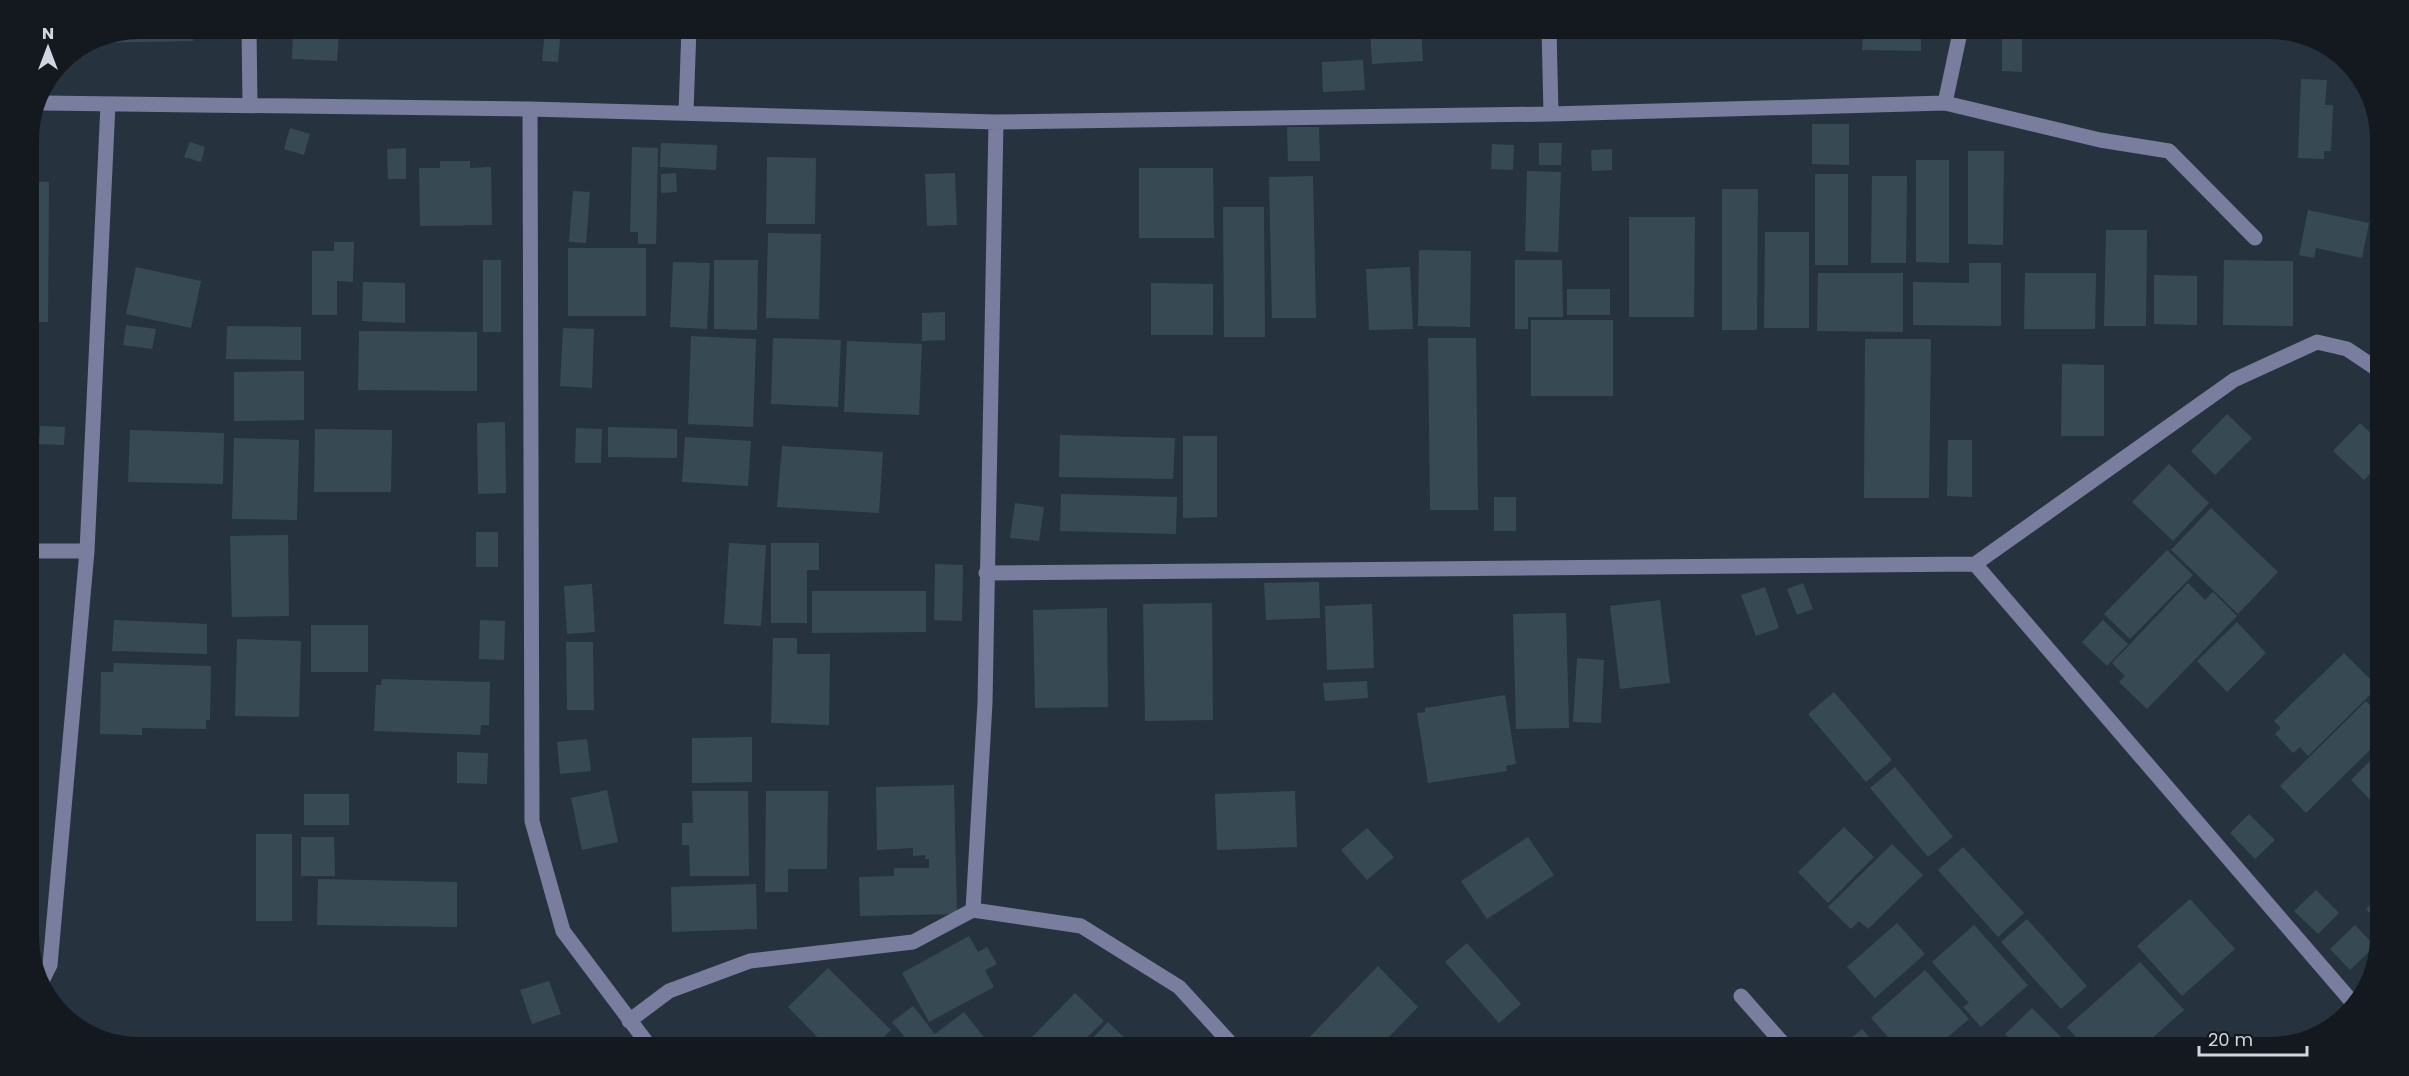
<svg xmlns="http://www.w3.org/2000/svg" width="2409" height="1076" font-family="Poppins,sans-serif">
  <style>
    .building { fill: #374a53 }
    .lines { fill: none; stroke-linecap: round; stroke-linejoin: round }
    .minor { stroke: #797d9e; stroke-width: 15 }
  </style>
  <rect width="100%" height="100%" fill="#27323f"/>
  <path class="building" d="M139 28H193V41L88 43 97 37Z
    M545 28H561L558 62 542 61Z
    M1370 28H1421L1423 61 1372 64Z
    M1863 28H1921V51L1862 50Z
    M2002 28H2022V72L2002 71Z
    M293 31 339 33 337 61 292 59Z
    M1363 60 1365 90 1323 92 1322 62Z
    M2301 79 2327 80 2325 105H2333L2331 151H2324V159L2298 158Z
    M1812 124H1849V165L1812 164Z
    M1287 127H1319L1320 161H1288Z
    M290 128 310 134 304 155 284 149Z
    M190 142 205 147 201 162 184 157Z
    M661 143 717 145 716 170 660 167Z
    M1539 143H1562L1561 165H1539Z
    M1492 144 1514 145 1513 170 1491 169Z
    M632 147 658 148 656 244H638V232H630Z
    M406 148V179H388L387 149Z
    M1612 149V170L1592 171 1591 150Z
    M1968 151H2004L2003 245 1968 244Z
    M767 157 816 158 815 224H766Z
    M1916 160H1949V263L1916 262Z
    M440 161H470V168L491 167 492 225 420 226 419 168H440Z
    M1139 168H1213L1214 238H1139Z
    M1527 171 1561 172 1558 252 1525 251Z
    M676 173 677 192 661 193V174Z
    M955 173 957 225 927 226 925 174Z
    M1815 174H1848V265H1815Z
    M1313 176 1316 318H1272L1269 177Z
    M1872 176H1907L1906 263H1871Z
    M29 181 49 182 48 322H29Z
    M1722 189H1758L1757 330H1722Z
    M573 191 590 192 586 243 569 242Z
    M1223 207H1264L1265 337H1224Z
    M2308 210 2369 223 2362 258 2316 248 2314 258 2299 255Z
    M1629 217H1695L1694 317H1629Z
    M2106 230H2147L2146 326H2104Z
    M1765 232H1809V328H1764Z
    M768 233 821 234 819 319 766 318Z
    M334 242H354L353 282 337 281V315H312V251H334Z
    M568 248H646V316H568Z
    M1419 250 1471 251 1470 327 1418 326Z
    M483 260H501V332H483Z
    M714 260H758L757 330 714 329Z
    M1515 260H1562L1563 317H1528V329H1515Z
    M2224 260 2293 261V326L2223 325Z
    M673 262 710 263 707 329 670 327Z
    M1969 263H2001V326L1913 325V282L1969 283Z
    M136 267 201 281 191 328 126 314Z
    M1410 267 1413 329 1369 330 1366 269Z
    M1818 273H1903V332L1817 331Z
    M2025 273H2096L2095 329H2024Z
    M2154 275 2197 276V325L2154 324Z
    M363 282 405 283V323L362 321Z
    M1151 283 1213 284V335H1151Z
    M1567 289H1610V315H1567Z
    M945 312V340L922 341V313Z
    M1531 320H1613V396H1531Z
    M126 325 156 329 152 349 123 345Z
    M227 326 301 327V360L226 359Z
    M563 328 594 329 592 388 560 386Z
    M359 331 477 332V391L358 390Z
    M691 336 756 339 753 427 688 424Z
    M773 338 841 340 838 407 771 404Z
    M1428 338H1476L1478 510H1430Z
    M1865 339H1931L1929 498H1864Z
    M847 341 922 344 919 415 844 412Z
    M2062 364 2104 365V436H2061Z
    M304 371V420L234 421V372Z
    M2227 414 2252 438 2215 475 2191 451Z
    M505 422 506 493 478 494 477 423Z
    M2360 423 2380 442V463L2364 480 2333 451Z
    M40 426 65 427 64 445 39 444Z
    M608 427 677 429V458L608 457Z
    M576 428 602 429 601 463H575Z
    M315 429 392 430 391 492H314Z
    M130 430 224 433 223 484 128 482Z
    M1060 435 1175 438 1173 479 1059 477Z
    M1183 436H1217V517L1183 518Z
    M685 437 751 441 748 486 682 482Z
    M234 438 299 440 297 520 232 519Z
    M1948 440H1972V497L1947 496Z
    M782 446 883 452 879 513 777 507Z
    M2169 464 2209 503 2173 541 2132 502Z
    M1061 494 1177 497 1176 534 1060 531Z
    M1494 497H1516V531H1494Z
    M1015 503 1044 507 1039 541 1010 538Z
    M2211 508 2278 572 2238 614 2171 550Z
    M476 532H498V567H476Z
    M288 535 289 616 232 617 230 536Z
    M729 543 766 545 761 626 724 624Z
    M771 543H819V570H807V623H771Z
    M2167 550 2193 575 2130 639 2104 614Z
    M935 564 963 565 962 621 934 620Z
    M1319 582 1320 618 1266 620 1264 583Z
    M1803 583 1813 609 1797 615 1787 589Z
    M2188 583 2205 600 2213 592 2237 616 2147 709 2119 682 2125 676 2112 663Z
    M592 584 595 632 567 634 564 586Z
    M1765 587 1779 628 1756 636 1741 595Z
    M812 591H926V632L812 633Z
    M1660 600 1670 683 1620 689 1610 606Z
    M1212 603 1213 720 1145 721 1143 604Z
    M1372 604 1374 668 1327 670 1325 606Z
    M1107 608 1108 707 1035 708 1033 610Z
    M1566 613 1569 728 1516 729 1513 614Z
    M114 620 207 624V654L112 651Z
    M480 620 505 621 504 660 479 659Z
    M2103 620 2128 644 2107 666 2082 642Z
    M2237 622 2266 653 2227 692 2197 661Z
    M311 625H368V672H311Z
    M773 638H797V654H830L829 725 771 723Z
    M237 639 301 641 299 717 235 716Z
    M566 642H593L594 710H567Z
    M2344 653 2378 687 2308 756 2300 747 2293 753 2275 734 2281 728 2274 721Z
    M1577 658 1604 660 1601 723 1573 722Z
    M114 663 211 666 210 720H206V729L142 728V735L100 734 101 672H113Z
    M382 679 490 682 489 725H481L480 735 374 731 376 685H381Z
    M1367 681 1368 698 1325 701 1323 683Z
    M1834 692 1892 760 1866 782 1808 714Z
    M1505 695 1516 764 1506 766 1507 771 1428 783 1417 713 1425 712V708Z
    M2366 701 2380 716V740L2306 813 2280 786Z
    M752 737V782L692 783V738Z
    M587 739 591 771 560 774 557 742Z
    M2380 751V810L2351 780Z
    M457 752 488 753 487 784 457 783Z
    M1895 767 1953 837 1928 857 1870 788Z
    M954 785 957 914 860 916 859 877 894 876V868H929V859H925V855L913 856V848L877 850 876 787Z
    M607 790 618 842 582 850 571 798Z
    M692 791H748L749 876H690L689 845H682V823H693Z
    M766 791H828L827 869H788V892H765Z
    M1295 791 1297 847 1217 850 1215 794Z
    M304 794H349V825H304Z
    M2249 814 2275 840 2255 859 2230 833Z
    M1844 827 1874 857 1828 903 1798 872Z
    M1367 828 1394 857 1367 880 1341 850Z
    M256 834H292V921H256Z
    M301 837H334L335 876H301Z
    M1528 837 1554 875 1487 919 1461 881Z
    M1892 844 1923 875 1868 929 1859 921 1851 929 1828 907Z
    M1963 847 2024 913 1998 937 1938 870Z
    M318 879 457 882V927L317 925Z
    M756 884 757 929 672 932 671 887Z
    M2316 890 2339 913 2318 934 2294 911Z
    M2380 895V924L2366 909Z
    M2190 899 2235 949 2182 996 2137 946Z
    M2027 919 2087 986 2061 1009 2001 942Z
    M1897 923 1925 954 1875 998 1847 967Z
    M1974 925 2028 985 1981 1027 1963 1007 1969 1003 1932 962Z
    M2355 925 2375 946 2350 970 2330 949Z
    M969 936 978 952 987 947 997 964 985 970 994 987 929 1022 902 973Z
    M1467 943 1521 1004 1499 1023 1445 962Z
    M2140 962 2184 1010 2142 1047H2085L2067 1027Z
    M1378 966 1418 1007 1379 1047H1300Z
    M828 968 891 1030 873 1047H862L858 1044 855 1047H827L788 1007Z
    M1925 970 1969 1019 1936 1047H1897L1871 1018Z
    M549 981 561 1014 532 1024 520 990Z
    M1075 993 1104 1021 1077 1047H1043L1032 1037Z
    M913 1006 935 1034 964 1012 987 1041 978 1047H913L892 1022Z
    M2032 1008 2071 1047H2018L2005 1034Z
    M1108 1022 1134 1047H1084Z
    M1862 1029 1878 1047H1841Z"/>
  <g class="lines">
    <path class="minor" d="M249 28 250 105
      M1549 28 1551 114
      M42 103 530 109 996 122 1551 114 1945 103 2100 140 2169 151 2255 238
      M1945 103 1961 28
      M530 109 532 821 563 931 650 1047
      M686 112 689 28
      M29 551H87
      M1975 564 2353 1003
      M986 573 1975 564 2234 380 2317 342 2347 349 2380 371
      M973 910 985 703 996 122
      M42 981 50 965 87 551 108 104
      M1741 996 1786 1047
      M50 1001 52 1005
      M629 1021 669 991 750 961 913 942 973 910 1081 926 1179 987 1234 1047"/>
  </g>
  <path d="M0 0H2409V1076H0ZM139 39H2270A100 100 0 0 1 2370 139V937A100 100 0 0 1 2270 1037H139A100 100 0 0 1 39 937V139A100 100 0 0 1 139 39Z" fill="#14191f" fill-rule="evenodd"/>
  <g transform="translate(48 48)" stroke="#14191f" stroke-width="4.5" paint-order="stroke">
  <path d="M0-4.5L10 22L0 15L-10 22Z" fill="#cfd6df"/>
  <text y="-9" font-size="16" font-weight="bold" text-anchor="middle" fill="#cfd6df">N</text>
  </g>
  <path d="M2199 1046v9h108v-9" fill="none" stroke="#cfd6df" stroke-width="3"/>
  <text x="2208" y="1046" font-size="18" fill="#cfd6df" stroke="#14191f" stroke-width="4.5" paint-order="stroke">20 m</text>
</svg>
